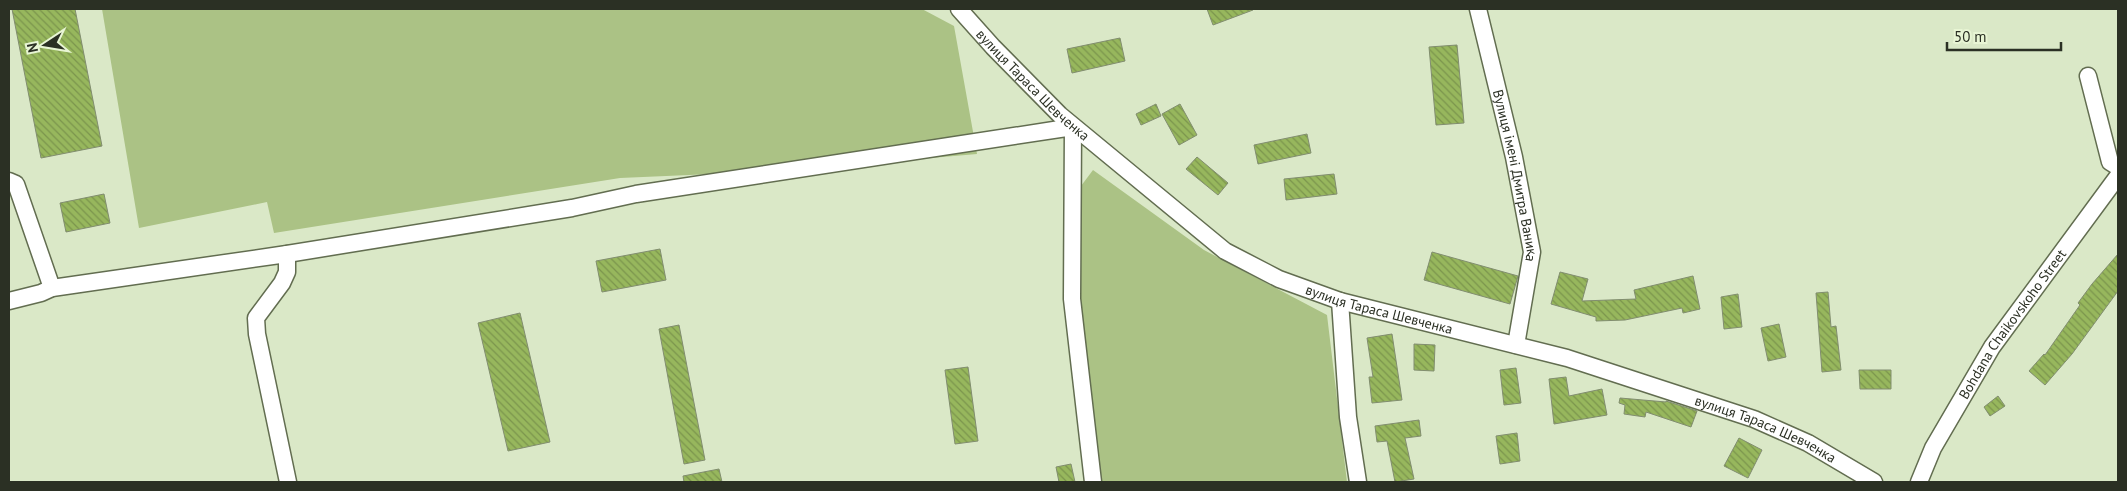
<svg xmlns="http://www.w3.org/2000/svg" width="2127" height="491" font-family="'PT Sans',sans-serif">
  <style>
    .garden { fill: #abc285 }
    .building { fill: url(#building-back-hatch); stroke: #818d6f }
    .lines { fill: none; stroke-linecap: round; stroke-linejoin: round }
    .minor-casing { stroke: #626d50; stroke-width: 19 }
    .minor { stroke: #fff; stroke-width: 16 }
    .labels { text-anchor: middle; stroke-width: 4; stroke-linejoin: round; paint-order: stroke }
    .street-label { font-size: 14px; fill: #2b3024; stroke: #e8f5d4 }
  </style>
  <defs>
    <pattern id="building-back-hatch" width="6" height="6" patternUnits="userSpaceOnUse" patternTransform="scale(1.25)"><rect width="6" height="6" fill="#97b75d"/><path d="M-1 5l2 2M0 0l6 6M5-1l2 2" fill="none" stroke="#7b954d"/></pattern>
  </defs>
  <rect width="100%" height="100%" fill="#dae8c7"/>
  <path class="garden" d="M102 9H922L954 26 977 154 781 171 620 178 274 233 267 202 139 228Z
    M1093 170 1204 250 1327 315 1347 482H1089L1069 273 1081 186Z"/>
  <path class="building" d="M12 9H75L102 146 41 158Z
    M1207 9H1253V10L1213 25Z
    M1120 38 1125 61 1072 73 1067 49Z
    M1457 45 1464 123 1436 125 1429 47Z
    M1156 104 1161 116 1141 125 1136 114Z
    M1180 104 1197 135 1179 145 1162 114Z
    M1307 134 1311 153 1258 164 1254 145Z
    M1197 157 1228 183 1218 195 1186 169Z
    M1334 174 1337 194 1286 200 1284 179Z
    M104 194 110 223 66 232 60 203Z
    M660 249 666 280 602 292 596 261Z
    M1432 252 1518 276 1510 304 1424 280Z
    M2118 254V291L2072 354 2045 385 2029 371 2044 354 2045 355 2080 305 2078 303 2092 284Z
    M1560 272 1588 279 1582 301 1636 299 1634 290 1693 276 1700 309 1683 313 1682 308 1625 320 1596 321V317L1551 304Z
    M1828 292 1831 327 1836 326 1841 370 1822 372 1816 293Z
    M1738 294 1742 327 1724 329 1721 297Z
    M520 313 550 442 508 451 478 323Z
    M1779 324 1786 357 1768 361 1761 328Z
    M679 325 705 460 684 464 659 329Z
    M1392 334 1402 400 1372 403 1369 377H1373L1367 338Z
    M1414 344 1435 345 1434 371 1414 370Z
    M968 367 978 441 955 444 945 370Z
    M1516 368 1521 403 1504 405 1500 370Z
    M1859 370H1891V389H1860Z
    M1566 377 1569 396 1602 389 1607 415 1554 424 1549 379Z
    M1998 396 2005 406 1990 416 1984 407Z
    M1620 398 1666 402V401L1697 411 1691 427 1646 412 1645 417 1624 414 1625 405 1619 403Z
    M1419 420 1421 436 1405 438 1414 479 1395 482 1387 441 1377 442 1375 426Z
    M1517 433 1520 461 1500 464 1496 436Z
    M1739 438 1762 450 1748 478 1724 466Z
    M1071 464 1075 482H1059L1056 467Z
    M719 469 722 482H684L683 476Z"/>
  <g class="lines">
    <defs>
      <g id="minor">
        <path id="s1" d="M959 9 993 47 1060 115 1225 251 1279 279 1340 301 1567 358 1754 419 1808 443 1874 482"/>
        <path id="s2" d="M1478 9 1514 157 1532 252 1516 345"/>
        <path d="M2088 76 2110 162 2118 167"/>
        <path d="M9 181 16 184 52 288"/>
        <path d="M287 254V272L282 283 256 318 257 334 288 482"/>
        <path d="M9 301 41 293 52 288 287 254 572 208 636 194 1073 127 1072 299 1093 482"/>
        <path d="M1340 301 1348 417 1358 482"/>
        <path id="s3" d="M1919 482 1933 448 1992 347 2118 176"/>
      </g>
    </defs>
    <use href="#minor" class="minor-casing"/>
    <use href="#minor" class="minor"/>
  </g>
  <g class="labels">
    <g class="street-label">
      <text dy="5" stroke="none"><textPath href="#s1" startOffset="106">вулиця Тараса Шевченка</textPath></text>
      <text dy="5" stroke="none"><textPath href="#s2" startOffset="171">Вулиця імені Дмитра Ваника</textPath></text>
      <text dy="5" stroke="none"><textPath href="#s1" startOffset="526">вулиця Тараса Шевченка</textPath></text>
      <text dy="5" stroke="none"><textPath href="#s3" startOffset="184">Bohdana Chaikovskoho Street</textPath></text>
      <text dy="5" stroke="none"><textPath href="#s1" startOffset="931">вулиця Тараса Шевченка</textPath></text>
    </g>
  </g>
  <rect width="2127" height="491" fill="none" stroke="#2b3024" stroke-width="20"/>
  <g transform="translate(45 45) rotate(258)" stroke="#e8f5d4" stroke-width="4" paint-order="stroke">
  <path d="M0-4L9 19L0 12L-9 19Z" fill="#2b3024"/>
  <text y="-8" font-size="14" font-weight="bold" text-anchor="middle" fill="#2b3024">N</text>
  </g>
  <path d="M1947 42v8h114v-8" fill="none" stroke="#2b3024" stroke-width="2.5"/>
  <text x="1954" y="42" font-size="15" fill="#2b3024" stroke="#e8f5d4" stroke-width="4" paint-order="stroke">50 m</text>
</svg>
